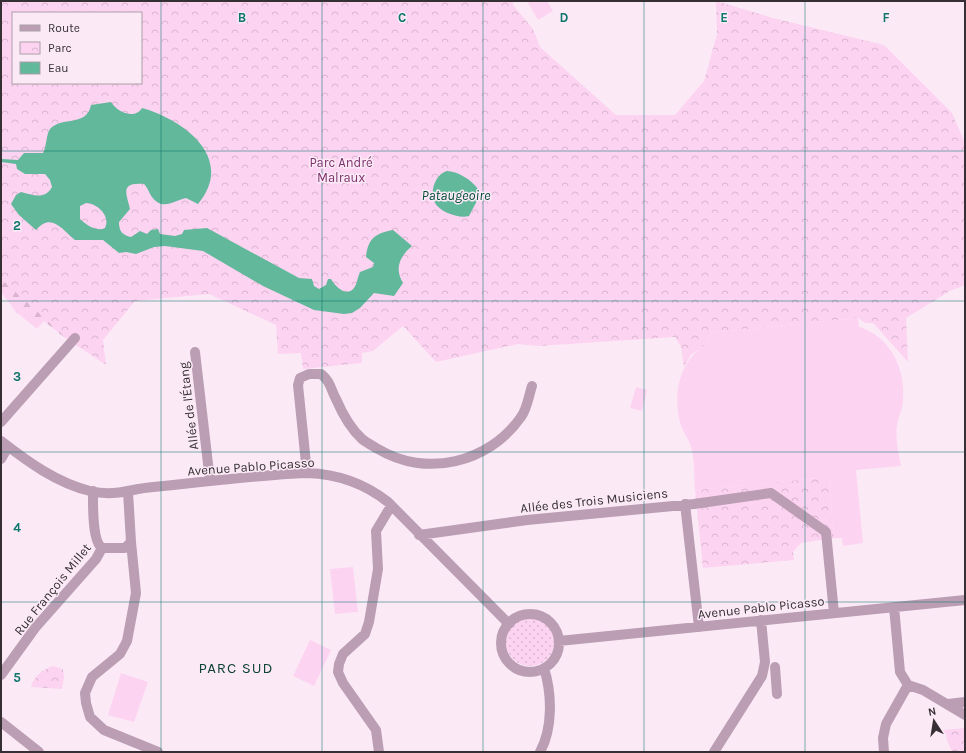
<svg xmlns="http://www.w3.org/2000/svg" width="966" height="753" font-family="Karla,sans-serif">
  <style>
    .grass { fill: url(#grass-dots) }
    .forest { fill: url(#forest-firs) }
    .park { fill: url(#park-crowns); fill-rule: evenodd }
    .pitch { fill: #fdd3f2 }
    .water { fill: #61b89a; fill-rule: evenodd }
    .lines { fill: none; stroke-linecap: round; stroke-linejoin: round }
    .minor { stroke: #bb9eb3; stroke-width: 10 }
    .grid { fill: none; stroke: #0f766e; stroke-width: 1; stroke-opacity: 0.55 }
    .labels { text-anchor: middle; stroke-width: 3; stroke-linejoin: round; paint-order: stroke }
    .park-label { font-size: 13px; fill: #7c326d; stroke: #fbeaf6 }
    .street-label { font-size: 13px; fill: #363034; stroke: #fbeaf6 }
    .water-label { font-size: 14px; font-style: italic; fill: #004d39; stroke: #fbeaf6 }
    .quarter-label { font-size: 15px; letter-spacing: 1px; fill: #0e4232; stroke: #fbeaf6 }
    .grid-label { font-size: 13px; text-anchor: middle; font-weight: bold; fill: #0f766e; stroke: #fbeaf6; stroke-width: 3; stroke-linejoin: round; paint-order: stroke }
  </style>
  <defs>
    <pattern id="grass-dots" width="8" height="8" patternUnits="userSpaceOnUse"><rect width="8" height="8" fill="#fdd3f2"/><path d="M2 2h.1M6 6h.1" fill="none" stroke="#d9b5d0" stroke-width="1.8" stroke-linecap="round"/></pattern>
    <pattern id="forest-firs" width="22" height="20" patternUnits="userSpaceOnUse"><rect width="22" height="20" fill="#fdd3f2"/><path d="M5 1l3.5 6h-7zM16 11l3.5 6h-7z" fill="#d9b5d0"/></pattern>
    <pattern id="park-crowns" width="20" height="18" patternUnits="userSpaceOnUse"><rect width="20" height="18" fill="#fdd3f2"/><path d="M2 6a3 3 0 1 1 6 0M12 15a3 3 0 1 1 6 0" fill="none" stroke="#d9b5d0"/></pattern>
  </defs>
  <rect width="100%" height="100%" fill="#fbeaf6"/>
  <path class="grass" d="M506 642a24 24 0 1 1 48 0a24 24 0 1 1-48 0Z"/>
  <path class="forest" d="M1 245 69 338H65L44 321 37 329 16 312 1 292Z"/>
  <path class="park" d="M1 1H513V5L533 29 540 47 616 115H675L704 81 717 34 716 1 773 18 884 45 952 113 965 143V285L950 291 906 318 908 362 873 323H865L858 318 708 333 709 342 691 355 684 367 681 347 675 337 539 346 518 344 436 362 403 326 373 351 362 353V363L303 369 301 353 278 354 276 325 209 294 135 301 103 340 106 365 70 341 1 279ZM13 13H141V83H13Z
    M829 477 834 538 801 543 793 552 794 560 703 568 695 490Z
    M53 666 63 669 64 677 62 689 31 687C34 676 42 670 53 666Z
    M965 728V752H952L943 730Z"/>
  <path class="pitch" d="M531 1H547L553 11 538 20 528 3Z
    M858 318 859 327C890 336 906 369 903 400 903 409 898 417 897 426 895 437 899 455 901 466L856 470 863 543 843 546 842 538H834L829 477 695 490C694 476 695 461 691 447 689 439 682 431 680 422 672 390 681 359 709 342L708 333Z
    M636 387 647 390 642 411 630 408Z
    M353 567 358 612 335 614 330 569Z
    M310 640 331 650 314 686 293 676Z
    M121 673 148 682 134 722 108 715Z"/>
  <path class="water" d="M111 102C117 112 135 120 142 108 184 120 236 158 198 204L186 198C173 201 163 211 152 197 149 193 148 188 144 184 120 182 126 193 130 209L119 222C119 231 122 235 131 237L140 231 147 234 151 230 158 229 160 234 175 236 182 234 184 230 207 228 299 278 312 279 314 286 319 289 326 285 328 279H331C335 286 346 298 354 288 357 284 358 276 360 272L373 267 374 263 366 257C368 238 376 233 393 230L412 246C400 256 394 268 403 283L394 296 374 293 360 308 352 313 344 314 314 310 263 286 203 251 165 246 154 247 136 254 126 252 119 253 103 240H75C62 229 51 212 36 230L19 215 11 204 16 195 21 192C33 195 45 200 52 187L50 180 45 174H25L17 169 16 164 1 162 2 159 18 160 24 153H43C47 146 46 134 50 129 62 116 87 127 91 105ZM86 203C97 203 111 216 105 228 97 232 86 225 80 219V206Z
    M447 171C457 171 472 180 478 189L479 197 469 216C459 219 440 212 435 203 429 193 435 174 447 171Z"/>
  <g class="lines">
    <path class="minor" d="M195 352 210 481
      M1 422 75 338
      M1 441C28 462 57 483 90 491 116 497 129 489 153 487 204 482 256 475 307 473 338 474 364 483 388 502L509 624
      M1 459 8 447
      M307 473 298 385 300 378 309 374H321C331 382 330 388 336 399 342 413 351 429 362 439 367 443 373 446 378 449 426 478 489 463 521 417 527 409 529 395 532 386
      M93 491C93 504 92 541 102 548
      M685 504 699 627
      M419 535 527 520 694 504 771 493 826 532 834 613
      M131 542 136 593 127 641 120 654 92 677 85 693 86 703 90 717 104 730 158 752
      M102 548H125L131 542 128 492
      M894 607 900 672 908 685 923 690 965 715
      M501 643a29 29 0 1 1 58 0a29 29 0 1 1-58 0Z
      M559 641 965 600
      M775 667 777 694
      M1 675 35 628 96 559 102 548
      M948 704 965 702
      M1 722 39 752
      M379 752 376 730 343 683 338 672 339 664 343 654 365 634 369 622 378 569 376 531 391 506
      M540 752C553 728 552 694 544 668
      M714 752 762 676 765 662 761 620
      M884 752 883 738 886 724 908 685"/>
  </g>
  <path class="grid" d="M161 1V752M322 1V752M483 1V752M644 1V752M805 1V752M1 151H965M1 301H965M1 452H965M1 602H965"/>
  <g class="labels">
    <g class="park-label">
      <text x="341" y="167">Parc André<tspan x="341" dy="15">Malraux</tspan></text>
    </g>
    <g class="street-label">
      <text transform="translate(188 406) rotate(-97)" y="5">Allée de l'Étang</text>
      <text transform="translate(251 466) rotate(-4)" y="5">Avenue Pablo Picasso</text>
      <text transform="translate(594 500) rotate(-6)" y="5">Allée des Trois Musiciens</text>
      <text transform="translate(52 589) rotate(-51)" y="5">Rue François Millet</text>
      <text transform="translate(761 607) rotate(-6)" y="5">Avenue Pablo Picasso</text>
    </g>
    <g class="water-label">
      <text x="456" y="200">Pataugeoire</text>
    </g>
    <g class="quarter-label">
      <text x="236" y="673">PARC SUD</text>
    </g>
  </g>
  <g class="grid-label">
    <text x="242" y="22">B</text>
    <text x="402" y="22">C</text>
    <text x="564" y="22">D</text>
    <text x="724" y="22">E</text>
    <text x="886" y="22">F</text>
    <text x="17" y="230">2</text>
    <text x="17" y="381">3</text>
    <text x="17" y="532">4</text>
    <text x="17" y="682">5</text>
  </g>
  <rect width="966" height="753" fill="none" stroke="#363034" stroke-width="4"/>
  <rect x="12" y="12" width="130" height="72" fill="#fbeaf6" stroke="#aca0a8"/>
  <rect x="20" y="25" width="20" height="6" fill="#bb9eb3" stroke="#aca0a8"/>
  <text x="48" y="32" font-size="12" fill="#363034">Route</text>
  <rect x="20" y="42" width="20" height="12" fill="url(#park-crowns)" stroke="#aca0a8"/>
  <text x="48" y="52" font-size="12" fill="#363034">Parc</text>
  <rect x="20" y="62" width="20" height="12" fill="#61b89a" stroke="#aca0a8"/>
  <text x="48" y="72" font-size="12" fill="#363034">Eau</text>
  <g transform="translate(934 721) rotate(348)" stroke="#fbeaf6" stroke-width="3" paint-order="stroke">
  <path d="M0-3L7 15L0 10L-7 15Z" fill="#363034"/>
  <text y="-6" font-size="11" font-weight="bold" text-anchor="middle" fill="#363034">N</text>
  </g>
</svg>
